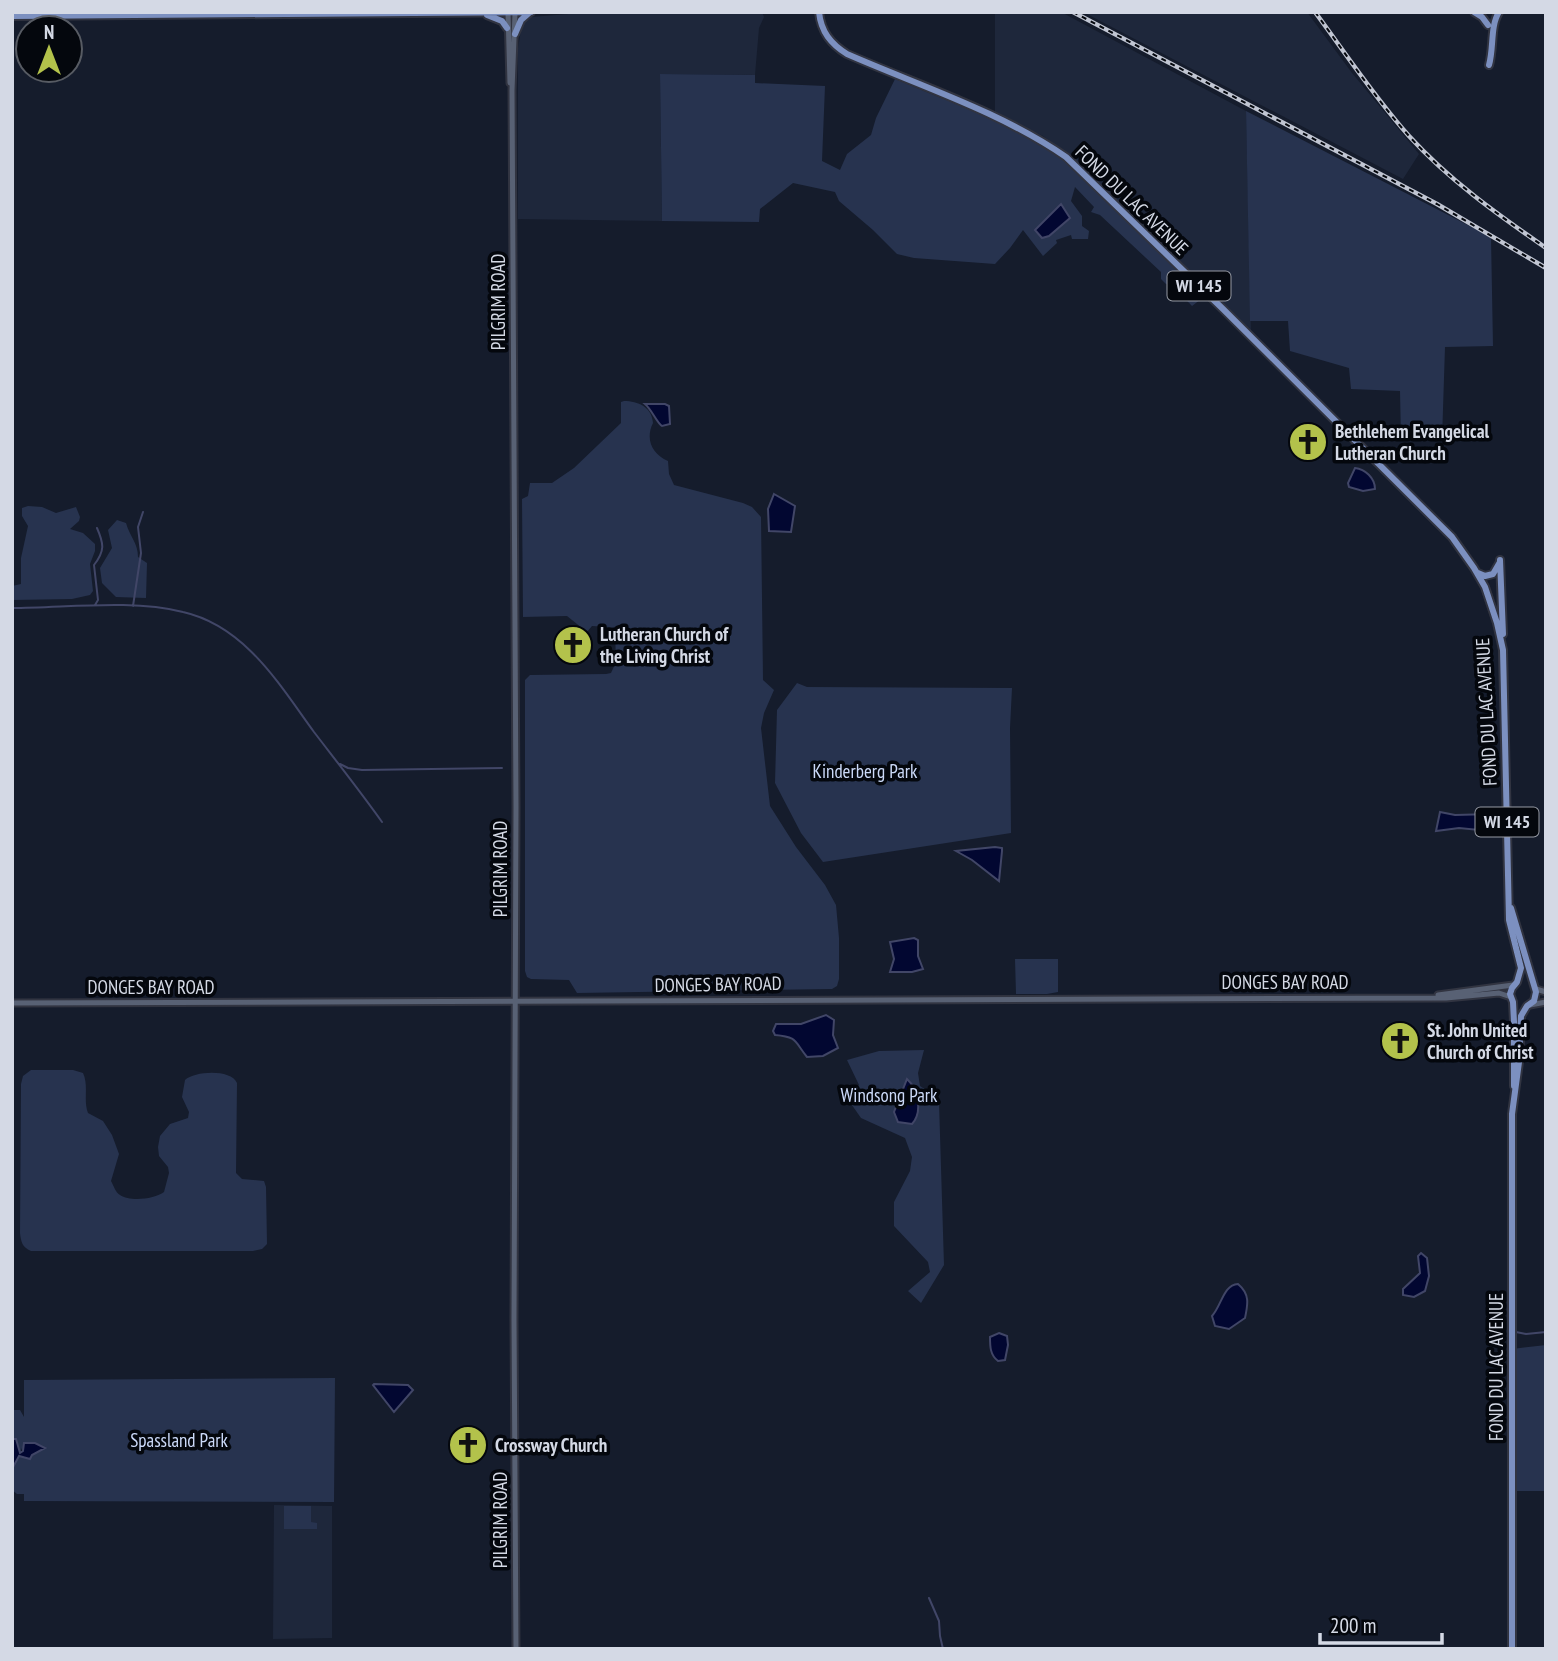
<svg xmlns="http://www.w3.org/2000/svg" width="1558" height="1661" font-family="'PT Sans Narrow',sans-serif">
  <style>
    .built { fill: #1e273b }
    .green { fill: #27334f }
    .water { fill: #020731; stroke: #414667; stroke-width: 2 }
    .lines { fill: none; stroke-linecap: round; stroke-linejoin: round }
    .stream { stroke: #414667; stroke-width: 2 }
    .minor-casing { stroke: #313441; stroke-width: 9 }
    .major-casing { stroke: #313441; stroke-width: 10 }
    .minor { stroke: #586174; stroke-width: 5 }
    .major { stroke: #7c90c0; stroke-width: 6 }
    .rail-casing { stroke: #c0c5d2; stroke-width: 4.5 }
    .rail { stroke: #04070d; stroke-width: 2; stroke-dasharray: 5; stroke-linecap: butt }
    .labels { text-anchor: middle; stroke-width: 7; stroke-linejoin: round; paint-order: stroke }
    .shield { fill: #04070d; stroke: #969aa4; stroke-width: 2 }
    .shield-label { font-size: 18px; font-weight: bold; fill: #d4d9e5 }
    .street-label { font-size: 19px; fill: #d4d9e5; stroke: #04070d }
    .poi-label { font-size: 19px; font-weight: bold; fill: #d4d9e5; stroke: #04070d; text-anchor: start }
    .park-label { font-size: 19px; fill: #ccdaf9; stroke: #04070d }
  </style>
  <rect width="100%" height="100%" fill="#151c2c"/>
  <path class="built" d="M593 12H762L764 17 759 28 755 75 660 74 662 221 518 219V48L522 24 525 19 531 17Z
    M995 12H1061L1246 111 1251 333 1071 157 1043 136 995 114Z
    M1083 12H1307L1352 73 1419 154 1403 179Z
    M274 1505 332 1506V1638L273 1639Z"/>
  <path class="green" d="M660 74 755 75V83L825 86 822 161 840 170 847 154 871 135 876 118 895 79C955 104 1018 126 1071 164L1205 296 1192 306 1170 283 1166 284 1161 279V272L1100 215 1091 212 1094 207 1075 187 1071 201 1082 216V226L1089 231 1088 239H1072L1071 235 1056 240 1057 243 1043 256 1023 230 1010 248 995 264 914 258 897 254 873 230 839 201 835 192 793 183 760 209 759 222 662 221Z
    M1246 111 1491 237 1493 346 1445 347 1442 440 1401 439 1400 391 1351 389 1349 368 1290 351 1288 321H1250Z
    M624 401C638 401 652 407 653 423 645 439 652 454 668 461L669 474 674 485 743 503 752 507 761 517 763 680 774 690 764 713 761 728 770 806 796 847 825 885 836 905 839 938V979L837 986 832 989 577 993 569 980 531 979 527 977 525 971V680L530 675 606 674 611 673 616 662 615 630 609 627 592 626 587 632 567 616 523 617 522 499 528 496 530 483H552L574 468 621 423V402Z
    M28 506 42 507 56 513 76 507 80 517 79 521 70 529 83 533 95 544V551L90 564 93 591 90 595 72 599 12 600V586L21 584V558L28 526 22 516V508Z
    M117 520 126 523C130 537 138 543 138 557L147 563 146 598 116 597 102 583 100 568 112 548 108 530Z
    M797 683 807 687 1012 688 1010 728 1011 833 823 862 801 833 775 783 777 710Z
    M1015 959H1058V992L1047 994H1016Z
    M924 1050 918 1073 920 1086 932 1094 939 1102 944 1265 921 1303 908 1291 930 1272 928 1262 894 1226V1202L910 1171 912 1157 905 1138 861 1118 847 1098 859 1085 847 1060 879 1051Z
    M31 1070H73L83 1073C89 1086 83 1100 88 1113L103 1121 112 1135 119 1154 111 1181C114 1186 115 1192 120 1195 130 1202 155 1199 164 1192L169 1173 168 1167 159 1156 158 1147 160 1136 170 1124 188 1118 189 1112 182 1097 185 1080C195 1071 231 1069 237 1083L236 1173 242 1179 264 1181 266 1187 267 1244 262 1249 253 1251H31C22 1247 21 1242 20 1233L21 1084 23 1076Z
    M1546 1345V1491H1512V1349Z
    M335 1378 334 1502 24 1501V1494H17L12 1490V1469L18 1456 24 1457 22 1448 20 1453 16 1439H12V1410H20L24 1417V1380Z
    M284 1506H311V1522L317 1523V1529H284Z"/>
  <path class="water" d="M1061 204 1070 218 1049 236 1042 238 1035 230Z
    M645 404H665L669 406 670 424 662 426C657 423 652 410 645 404Z
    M1355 468C1365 469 1375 478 1375 489L1363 491 1349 487 1348 483Z
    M774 494 795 506 791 532 769 531 768 509Z
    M1440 812 1455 815 1492 814 1489 831 1459 828 1436 831Z
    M995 847 1002 848V851L999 881 972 860 956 851Z
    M914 938 918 940V956L923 969 912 972H890L894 959 890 942Z
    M826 1015 834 1020 833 1035 838 1048 823 1056 807 1057C794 1041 798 1037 775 1035L773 1031 776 1024H801Z
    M907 1079C918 1089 923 1112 912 1124L898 1122 894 1112Z
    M1421 1253 1427 1258 1429 1276 1425 1291 1414 1297 1403 1295V1289L1420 1273 1418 1256Z
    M1238 1284C1250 1294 1248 1304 1245 1318L1229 1329 1215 1326 1212 1316C1222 1305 1223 1285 1238 1284Z
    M999 1333 1007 1336 1008 1345 1005 1360 998 1361C990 1355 990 1346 990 1337Z
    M374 1384 408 1385 413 1390 394 1412 373 1385Z
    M12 1439H16L20 1453 23 1451 24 1443H35L45 1448 32 1455 30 1459 19 1456 12 1469Z"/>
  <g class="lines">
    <path class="stream" d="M95 605 98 600 94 565C105 551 104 544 97 528
      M133 606 141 553 138 527 143 512
      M12 608C66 608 131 599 183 612 245 626 279 684 314 732 337 762 360 791 382 822
      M340 764 348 768 362 770 502 768
      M1516 1332 1526 1334 1546 1332
      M929 1598 939 1621 940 1636 943 1649"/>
    <defs>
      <path id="minor" d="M508 13 510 83
        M515 13 512 90 516 807 514 1320 516 1649
        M1536 989 1546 992
        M1438 995 1513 985
        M12 1003 1446 998 1499 993 1511 997
        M1530 1005 1546 1002"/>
      <path id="major" d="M819 12C821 32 831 44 847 54 920 86 999 111 1066 157L1223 309 1452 537 1474 568 1485 587 1497 623 1503 650 1509 920 1521 968 1517 982 1512 988 1510 994 1513 1002 1514 1022V1086
        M1474 12 1482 17 1488 25
        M487 15 502 21 507 28
        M12 16 531 12
        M515 34 521 20 529 13
        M1489 65C1494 48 1490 26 1499 12
        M1500 560 1503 634
        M1478 573 1485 576 1493 574 1500 562
        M1511 908 1536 992 1534 1001 1527 1006 1521 1016 1519 1062 1512 1114V1649"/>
    </defs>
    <use href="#minor" class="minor-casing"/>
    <use href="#major" class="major-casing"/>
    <use href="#minor" class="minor"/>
    <use href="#major" class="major"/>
    <defs>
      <path id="rail" d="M1073 12 1437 204 1546 268
        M1315 12C1346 54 1375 98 1409 136 1449 180 1497 214 1546 248"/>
    </defs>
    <use href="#rail" class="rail-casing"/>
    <use href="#rail" class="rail"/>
  </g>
  <defs>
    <symbol id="church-disc" viewBox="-11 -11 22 22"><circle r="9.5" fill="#b3c24b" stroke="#04070d"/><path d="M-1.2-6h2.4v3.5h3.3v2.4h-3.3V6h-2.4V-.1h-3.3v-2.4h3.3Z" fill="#111"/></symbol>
  </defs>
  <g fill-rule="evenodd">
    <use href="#church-disc" x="1286" y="420" width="44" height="44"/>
    <use href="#church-disc" x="551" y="623" width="44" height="44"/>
    <use href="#church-disc" x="1378" y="1019" width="44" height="44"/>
    <use href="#church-disc" x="446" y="1423" width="44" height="44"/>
  </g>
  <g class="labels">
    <g class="shield">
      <rect x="1167.5" y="271.5" width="63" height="29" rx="5"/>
      <rect x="1475.5" y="807.5" width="63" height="29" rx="5"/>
    </g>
    <g class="shield-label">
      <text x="1199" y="292">WI 145</text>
      <text x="1507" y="828">WI 145</text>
    </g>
    <g class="street-label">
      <text transform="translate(1132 200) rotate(44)" y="7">FOND DU LAC AVENUE</text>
      <text transform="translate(498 302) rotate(-90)" y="7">PILGRIM ROAD</text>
      <text transform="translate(1486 712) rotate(-93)" y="7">FOND DU LAC AVENUE</text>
      <text transform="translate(500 869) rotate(-90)" y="7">PILGRIM ROAD</text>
      <text x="1285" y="989">DONGES BAY ROAD</text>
      <text transform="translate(718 984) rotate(-1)" y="7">DONGES BAY ROAD</text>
      <text x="151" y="994">DONGES BAY ROAD</text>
      <text transform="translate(1496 1367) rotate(-90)" y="7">FOND DU LAC AVENUE</text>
      <text transform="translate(500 1520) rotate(-90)" y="7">PILGRIM ROAD</text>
    </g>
    <g class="poi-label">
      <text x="1335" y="438">Bethlehem Evangelical<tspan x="1335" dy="22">Lutheran Church</tspan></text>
      <text x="600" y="641">Lutheran Church of<tspan x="600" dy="22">the Living Christ</tspan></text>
      <text x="1427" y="1037">St. John United<tspan x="1427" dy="22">Church of Christ</tspan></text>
      <text x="495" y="1452">Crossway Church</text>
    </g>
    <g class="park-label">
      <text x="865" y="778">Kinderberg Park</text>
      <text x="889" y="1102">Windsong Park</text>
      <text x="179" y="1447">Spassland Park</text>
    </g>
  </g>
  <rect width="1558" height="1661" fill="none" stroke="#d4d9e5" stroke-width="28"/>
  <g transform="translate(49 49)"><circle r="33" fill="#04070d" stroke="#575b63" stroke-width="2"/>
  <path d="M0-5L12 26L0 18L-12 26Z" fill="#b3c24b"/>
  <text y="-10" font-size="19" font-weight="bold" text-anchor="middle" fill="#d4d9e5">N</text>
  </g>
  <path d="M1320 1633v10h122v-10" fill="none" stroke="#d4d9e5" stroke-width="3.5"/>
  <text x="1330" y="1633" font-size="21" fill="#d4d9e5" stroke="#04070d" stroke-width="5" paint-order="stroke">200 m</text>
</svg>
